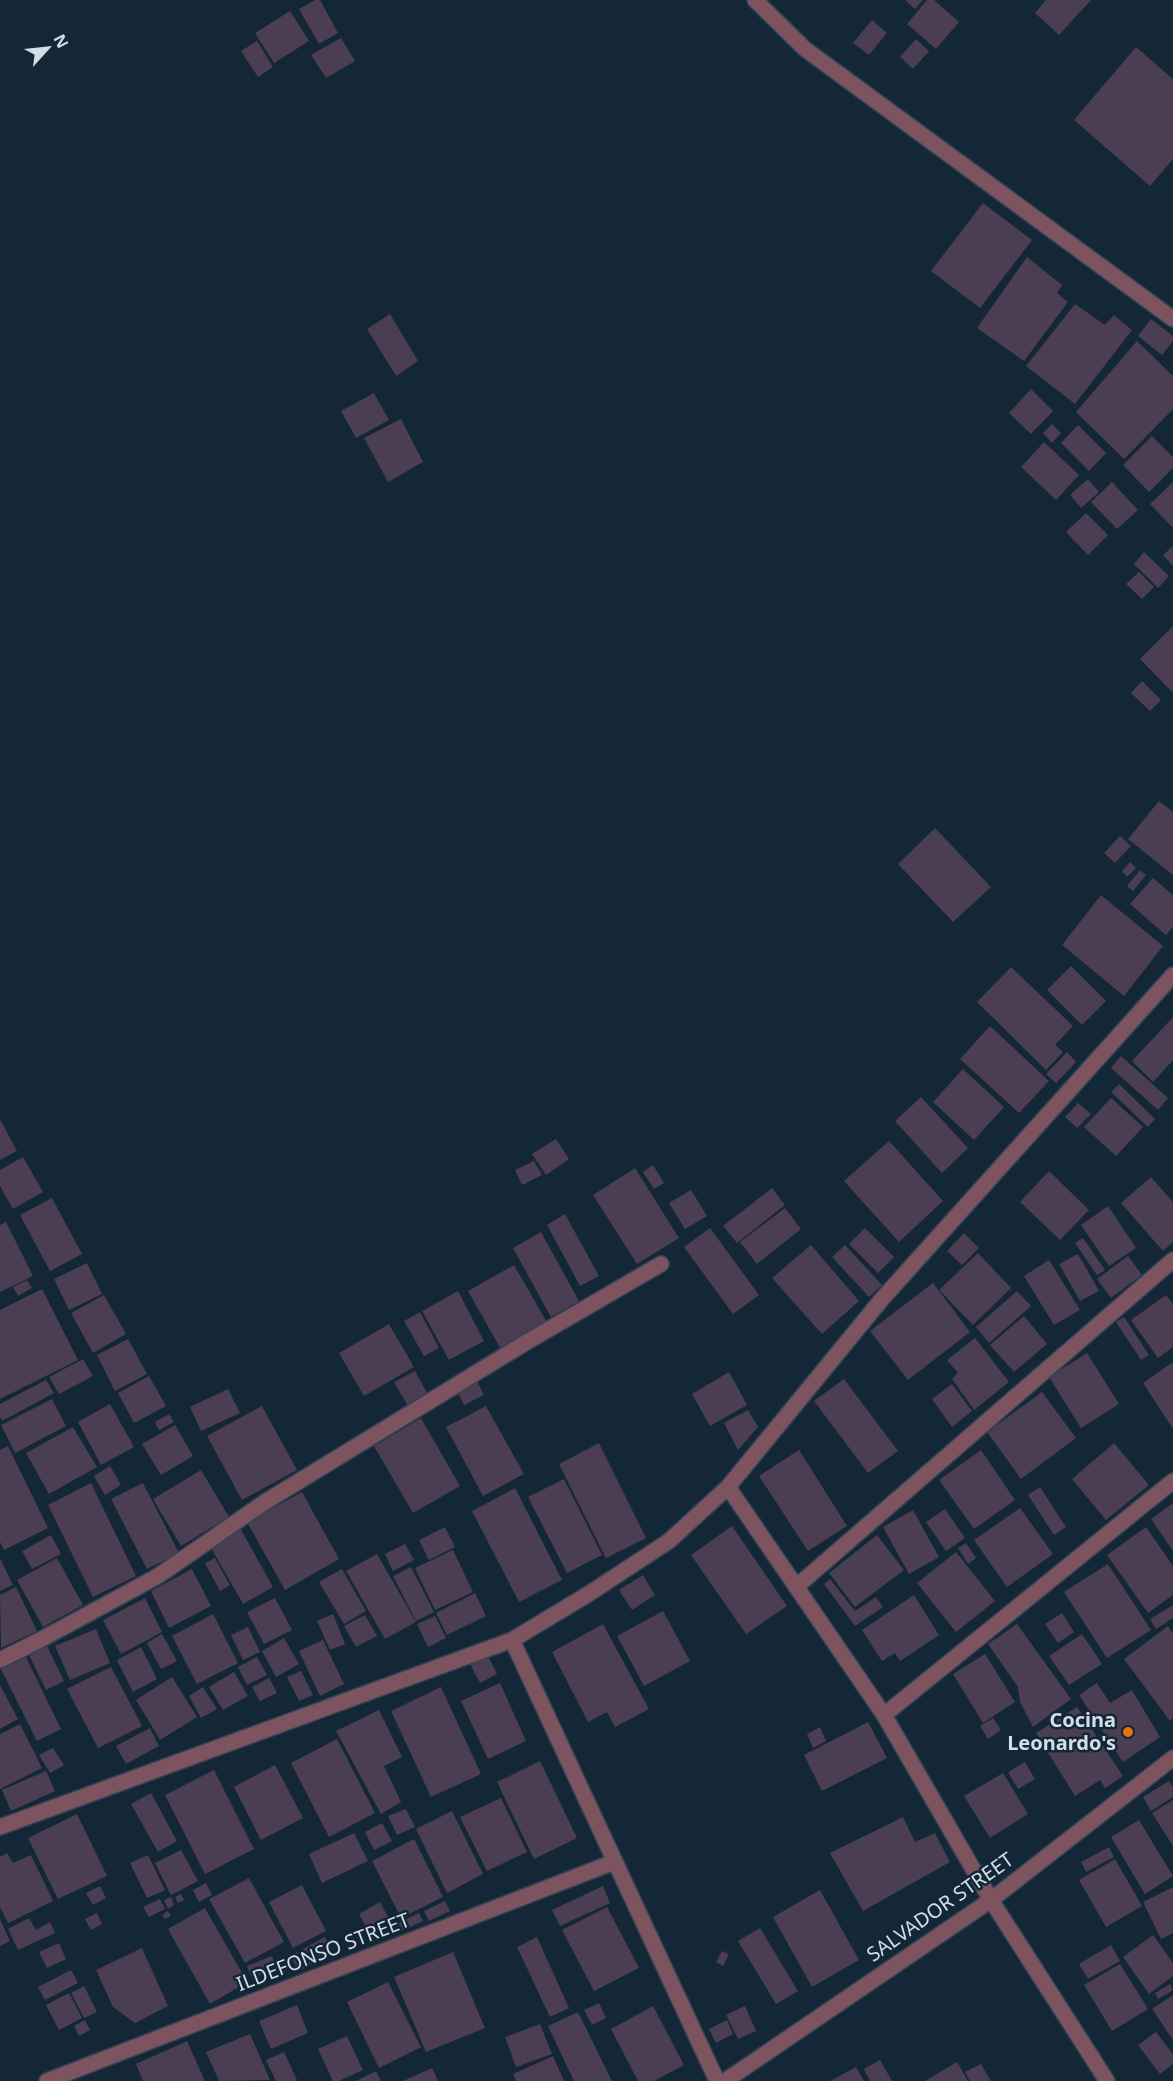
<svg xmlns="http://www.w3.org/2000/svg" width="1173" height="2081" font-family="'Noto Sans',sans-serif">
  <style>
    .building { fill: #4b3e53 }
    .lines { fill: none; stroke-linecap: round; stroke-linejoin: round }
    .minor-casing { stroke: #324453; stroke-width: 18 }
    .minor { stroke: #7e5360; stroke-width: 15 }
    .food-dot { fill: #e8710a; stroke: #132736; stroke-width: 2 }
    .labels { text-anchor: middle; stroke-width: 5; stroke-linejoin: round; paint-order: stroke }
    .poi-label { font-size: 20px; font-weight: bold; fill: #d2dfe9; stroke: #132736; text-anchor: end }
    .street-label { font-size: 20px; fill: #d2dfe9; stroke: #132736 }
  </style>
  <rect width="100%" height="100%" fill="#132736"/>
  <path class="building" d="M315 0H320L338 33 319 44 299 9Z
    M905 0H923L915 9Z
    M927 0H934L959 22 936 49 907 24Z
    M1046 0H1091L1059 35 1035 13Z
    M290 11 309 41 274 63 255 33Z
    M872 20 887 33 869 55 853 43Z
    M341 38 355 61 326 78 311 55Z
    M916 39 929 51 913 69 900 57Z
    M257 41 273 67 258 77 241 51Z
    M1136 47 1173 79V159L1150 186 1074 120Z
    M983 203 1032 240 980 308 931 271Z
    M1027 257 1062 285 1057 293 1068 302 1024 361 977 328Z
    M1075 304 1105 325 1114 315 1132 330 1075 404 1026 366Z
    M390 314 418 361 396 376 367 329Z
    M1151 319 1173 336V341L1162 355 1138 336Z
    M1137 341 1173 376V409L1124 459 1076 412Z
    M1031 389 1053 411 1031 434 1009 413Z
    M374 393 389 420 356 438 341 411Z
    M401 419 423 462 388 482 364 438Z
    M1052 424 1061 433 1052 443 1043 433Z
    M1078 425 1106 453 1089 471 1061 443Z
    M1152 436 1173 457V468L1149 492 1123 465Z
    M1044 442 1079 475 1056 500 1021 467Z
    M1088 479 1099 492 1081 508 1070 495Z
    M1112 482 1138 510 1117 529 1091 502Z
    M1173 482V528L1150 504Z
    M1086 513 1108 535 1088 555 1066 532Z
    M1173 546V566L1163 555Z
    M1144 552 1169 576 1158 588 1134 564Z
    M1139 572 1154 587 1142 599 1126 584Z
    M1173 626V693L1140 659Z
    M1142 681 1161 700 1150 711 1131 693Z
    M1159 801 1173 812V875L1128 839Z
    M935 828 991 887 953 922 898 864Z
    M1120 836 1131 846 1115 863 1104 853Z
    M1130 862 1136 868 1127 877 1122 871Z
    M1140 870 1146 875 1133 891 1127 886Z
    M1153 878 1173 895V927L1166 935 1130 904Z
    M1101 895 1163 946 1124 996 1062 945Z
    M1071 966 1106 1001 1082 1025 1047 990Z
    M1011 967 1073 1026 1055 1045 1063 1052 1046 1070 977 1002Z
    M1173 1017V1060L1153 1082 1132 1061Z
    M990 1026 1049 1081 1019 1113 960 1059Z
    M1067 1052 1076 1062 1056 1083 1046 1074Z
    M1121 1056 1168 1098 1158 1110 1111 1068Z
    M963 1069 1004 1107 974 1140 933 1102Z
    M1119 1084 1155 1119 1148 1127 1111 1092Z
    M921 1097 968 1148 942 1173 895 1121Z
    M1111 1098 1143 1127 1116 1156 1084 1127Z
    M1078 1103 1091 1114 1077 1128 1065 1117Z
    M0 1119 17 1151 0 1160Z
    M556 1139 569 1159 546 1175 532 1154Z
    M889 1141 943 1201 899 1242 844 1181Z
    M23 1157 43 1192 13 1209 0 1186V1170Z
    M534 1161 542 1175 522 1185 515 1170Z
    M653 1165 664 1183 654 1189 643 1172Z
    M635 1168 679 1238 637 1264 593 1195Z
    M1049 1171 1089 1210 1060 1240 1020 1202Z
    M1151 1177 1173 1202V1242L1163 1251 1121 1203Z
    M772 1188 785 1205 737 1243 723 1226Z
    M691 1190 707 1216 685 1229 669 1203Z
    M52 1198 82 1254 50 1271 20 1215Z
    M1108 1206 1136 1248 1109 1266 1081 1225Z
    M785 1208 801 1229 757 1264 740 1242Z
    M565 1214 599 1276 580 1286 547 1225Z
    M6 1222 33 1276 0 1292V1225Z
    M710 1228 759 1295 733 1314 684 1247Z
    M865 1228 894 1257 878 1273 849 1244Z
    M541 1232 579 1301 551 1317 513 1248Z
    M964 1233 979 1248 962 1265 947 1251Z
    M1083 1238 1105 1270 1097 1275 1075 1243Z
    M811 1245 859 1301 822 1334 772 1278Z
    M845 1245 882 1285 869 1297 832 1257Z
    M978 1253 1011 1288 973 1325 939 1290Z
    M1078 1254 1099 1291 1080 1301 1059 1264Z
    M1128 1256 1142 1275 1111 1298 1097 1279Z
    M1049 1260 1080 1310 1054 1325 1024 1276Z
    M87 1263 102 1294 69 1310 54 1279Z
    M514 1265 548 1324 502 1351 468 1291Z
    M27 1280 32 1288 18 1296 13 1287Z
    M933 1283 970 1332 908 1380 870 1331Z
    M42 1289 78 1360 0 1399V1310Z
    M458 1291 484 1341 449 1360 422 1311Z
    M1017 1291 1031 1306 989 1343 976 1327Z
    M104 1295 126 1334 93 1353 71 1313Z
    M1166 1295 1173 1304V1347L1158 1358 1131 1320Z
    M420 1312 439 1348 424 1356 404 1321Z
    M1024 1316 1047 1344 1014 1372 990 1345Z
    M1124 1317 1149 1355 1141 1360 1116 1322Z
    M389 1324 414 1367 364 1396 339 1353Z
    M975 1338 1009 1382 974 1410 952 1379 958 1373 947 1360Z
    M128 1339 147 1374 115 1391 97 1355Z
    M1087 1353 1119 1404 1081 1428 1049 1377Z
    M83 1359 93 1376 59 1394 49 1377Z
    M1173 1362V1429L1143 1383Z
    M415 1371 429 1397 409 1408 394 1382Z
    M729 1372 747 1405 710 1426 692 1394Z
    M149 1376 166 1406 134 1423 118 1393Z
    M476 1379 484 1395 464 1405 456 1389Z
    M844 1379 898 1451 868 1473 814 1401Z
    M46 1380 54 1393 2 1421 0 1417V1404Z
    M952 1384 972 1411 952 1427 932 1399Z
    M228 1389 240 1413 201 1431 190 1407Z
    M1042 1392 1076 1438 1021 1479 987 1432Z
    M52 1399 66 1426 15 1453 1 1425Z
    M110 1404 134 1447 101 1465 78 1422Z
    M262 1406 297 1470 242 1500 207 1436Z
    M486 1406 524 1474 483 1496 446 1427Z
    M748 1410 758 1427 738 1450 724 1423Z
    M169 1414 174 1422 159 1430 155 1422Z
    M421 1418 460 1486 413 1513 374 1446Z
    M175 1425 193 1456 161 1475 142 1444Z
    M73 1427 97 1467 49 1494 26 1453Z
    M599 1443 646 1538 606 1558 559 1464Z
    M1114 1443 1149 1485 1106 1520 1072 1479Z
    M8 1446 48 1528 4 1550 0 1542V1450Z
    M799 1450 847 1526 808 1551 759 1476Z
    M981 1450 1015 1500 974 1529 939 1480Z
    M110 1466 121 1485 105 1495 94 1476Z
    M201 1470 229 1517 181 1546 153 1499Z
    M564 1479 602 1555 567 1573 528 1497Z
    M91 1483 136 1576 93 1597 48 1505Z
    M143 1483 179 1553 147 1569 111 1499Z
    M1040 1487 1066 1527 1054 1535 1028 1495Z
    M515 1488 562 1580 519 1602 472 1511Z
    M302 1492 339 1559 285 1590 247 1522Z
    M1173 1503V1551L1151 1519Z
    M1020 1508 1053 1554 1007 1587 974 1540Z
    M945 1509 965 1538 946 1551 926 1522Z
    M913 1510 939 1557 909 1574 883 1527Z
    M732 1526 787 1606 746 1634 691 1555Z
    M445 1527 455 1547 429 1560 419 1540Z
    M1146 1527 1173 1566V1595L1148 1613 1107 1555Z
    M240 1528 273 1587 243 1604 210 1546Z
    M51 1535 61 1554 32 1569 22 1551Z
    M877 1535 904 1570 855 1607 829 1573Z
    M966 1543 976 1558 968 1564 958 1548Z
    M405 1544 414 1560 393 1571 385 1554Z
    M453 1550 473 1592 435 1610 415 1568Z
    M956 1552 995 1601 956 1632 917 1583Z
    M377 1554 416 1622 385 1639 346 1571Z
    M0 1558 13 1585 0 1591Z
    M57 1558 83 1605 43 1627 17 1580Z
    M215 1558 230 1585 220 1591 205 1563Z
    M1108 1564 1151 1630 1107 1658 1064 1592Z
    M411 1567 434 1612 416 1621 393 1576Z
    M192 1569 211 1606 169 1628 151 1591Z
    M342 1569 366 1611 344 1624 319 1582Z
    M643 1575 655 1595 632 1610 619 1590Z
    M830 1579 855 1611 876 1597 883 1607 855 1626 824 1584Z
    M16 1587 37 1631 1 1648 0 1595Z
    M475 1593 486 1616 447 1635 436 1613Z
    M914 1595 939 1635 900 1661 895 1653 882 1661 862 1630Z
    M145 1598 162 1632 121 1654 103 1620Z
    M275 1598 292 1630 264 1644 247 1612Z
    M1173 1605V1618L1156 1629 1150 1619Z
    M663 1611 690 1661 644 1686 617 1636Z
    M1062 1613 1074 1632 1058 1643 1045 1624Z
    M213 1614 238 1663 197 1684 172 1636Z
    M333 1614 345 1644 330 1650 317 1621Z
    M365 1615 377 1636 356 1647 344 1626Z
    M435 1616 446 1638 428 1647 417 1624Z
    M603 1624 649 1709 615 1727 607 1712 588 1722 552 1652Z
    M1017 1624 1071 1699 1033 1727 1020 1702 1018 1687 988 1644Z
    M1168 1626 1173 1633V1718L1170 1721 1124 1659Z
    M248 1627 260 1652 243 1660 231 1635Z
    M96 1629 110 1663 70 1680 55 1646Z
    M162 1634 177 1661 161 1669 147 1643Z
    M1082 1634 1102 1664 1069 1685 1049 1656Z
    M284 1638 299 1664 276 1677 262 1651Z
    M323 1640 344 1684 320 1696 299 1651Z
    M47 1646 64 1681 46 1690 29 1655Z
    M141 1647 157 1679 133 1692 117 1660Z
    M985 1654 1015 1702 983 1723 953 1674Z
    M488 1656 497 1674 480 1683 470 1664Z
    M26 1657 61 1729 37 1741 1 1669Z
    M257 1657 267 1675 247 1685 238 1667Z
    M111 1667 142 1726 98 1748 67 1689Z
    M301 1671 313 1695 299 1701 287 1677Z
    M234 1672 248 1696 223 1710 209 1687Z
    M172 1677 197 1717 160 1740 136 1700Z
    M269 1678 277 1693 260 1701 252 1687Z
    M500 1683 526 1741 488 1759 461 1701Z
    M1097 1683 1110 1703 1132 1690 1160 1737 1123 1762 1079 1695Z
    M0 1685 18 1719 0 1729Z
    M203 1687 217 1709 201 1718 189 1696Z
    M441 1687 481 1774 431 1797 391 1711Z
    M1077 1707 1123 1776 1105 1788 1100 1780 1075 1796 1036 1733Z
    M379 1710 402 1757 384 1766 401 1802 381 1814 336 1731Z
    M993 1718 1001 1730 988 1739 980 1726Z
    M868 1722 887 1758 822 1791 804 1755Z
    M20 1724 42 1768 0 1789V1734Z
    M820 1727 826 1741 813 1748 807 1734Z
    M150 1728 159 1746 126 1764 116 1746Z
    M337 1739 375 1813 329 1837 291 1763Z
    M53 1748 64 1765 50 1773 39 1755Z
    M540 1761 577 1838 534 1859 497 1782Z
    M1025 1762 1035 1779 1018 1789 1008 1772Z
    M275 1765 303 1818 261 1840 234 1787Z
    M214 1770 254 1849 205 1874 165 1795Z
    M46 1771 55 1791 11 1811 2 1790Z
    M1003 1773 1028 1814 990 1838 964 1796Z
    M1169 1781 1173 1787V1797L1151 1811 1143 1797Z
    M151 1793 177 1841 158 1852 131 1804Z
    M501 1798 527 1852 487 1871 460 1817Z
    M1173 1800V1846L1152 1813Z
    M406 1809 415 1827 397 1835 388 1816Z
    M452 1811 483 1874 447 1893 416 1829Z
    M77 1814 107 1876 58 1899 28 1838Z
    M903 1817 915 1842 935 1833 950 1862 863 1911 830 1853Z
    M1139 1820 1173 1876 1145 1894 1111 1837Z
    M382 1823 392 1841 374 1850 365 1832Z
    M354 1833 368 1861 322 1883 309 1854Z
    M414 1839 443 1897 401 1918 372 1861Z
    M1109 1847 1114 1857 1086 1872 1081 1862Z
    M181 1850 198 1881 171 1895 155 1863Z
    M7 1853 13 1863 31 1855 53 1901 8 1923 0 1907V1857Z
    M148 1855 165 1890 147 1898 130 1863Z
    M1115 1859 1142 1906 1106 1927 1079 1880Z
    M249 1878 284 1942 245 1963 209 1899Z
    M206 1883 212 1895 199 1902 193 1890Z
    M302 1885 326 1931 293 1948 269 1902Z
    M100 1886 106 1898 93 1905 86 1893Z
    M603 1886 610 1903 560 1926 552 1910Z
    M1173 1887V1933L1161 1939 1143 1902Z
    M820 1890 859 1960 812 1987 773 1917Z
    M181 1894 184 1900 178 1903 175 1897Z
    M171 1897 174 1905 168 1909 164 1900Z
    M160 1899 165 1909 149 1917 143 1907Z
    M445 1901 450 1911 429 1921 424 1911Z
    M380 1902 392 1924 371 1936 359 1914Z
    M607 1907 639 1968 594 1991 562 1930Z
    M205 1908 247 1982 210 2004 168 1929Z
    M168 1911 171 1916 165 1919 162 1915Z
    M97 1913 102 1924 91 1930 85 1919Z
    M419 1913 423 1921 400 1932 396 1924Z
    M29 1918 36 1930 50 1922 55 1933 18 1950 8 1929Z
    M0 1919 10 1941 0 1946Z
    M760 1928 798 1991 776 2004 738 1941Z
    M1153 1935 1173 1963V1976L1149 1994 1123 1957Z
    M325 1937 333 1953 299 1971 290 1956Z
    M537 1937 569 2008 550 2017 517 1947Z
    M59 1943 66 1959 47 1968 39 1952Z
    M1111 1945 1120 1961 1088 1979 1079 1964Z
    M142 1948 168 2006 135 2023 113 2007 96 1970Z
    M722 1951 729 1954 723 1966 716 1962Z
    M453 1952 485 2028 426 2052 394 1977Z
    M272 1956 277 1968 252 1978 247 1966Z
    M1120 1964 1148 2009 1112 2031 1084 1985Z
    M71 1970 78 1983 45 2000 38 1987Z
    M388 1982 421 2047 379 2068 347 2002Z
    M1170 1984 1173 1990 1158 1999 1155 1993Z
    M84 1986 97 2012 84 2018 71 1993Z
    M69 1993 82 2018 59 2030 46 2005Z
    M1173 1995V2040L1152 2009Z
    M599 2003 606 2018 592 2025 584 2010Z
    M297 2005 308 2033 271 2049 259 2021Z
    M653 2006 684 2065 654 2081H638L611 2029Z
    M745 2006 756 2031 738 2039 726 2015Z
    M578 2012 612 2081H574L548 2026Z
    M85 2020 90 2030 79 2036 74 2026Z
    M727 2020 733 2034 716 2043 709 2029Z
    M540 2024 552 2054 516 2067 505 2037Z
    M1156 2032 1173 2054V2064L1160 2074 1138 2045Z
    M250 2034 270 2080 219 2081 206 2052Z
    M347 2036 363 2070 339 2081H333L318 2049Z
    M187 2041 205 2081H143L136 2064Z
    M284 2052 297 2080 294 2081H276L266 2060Z
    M553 2056 564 2081H516L513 2074Z
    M880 2060 892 2081H870L864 2069Z
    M957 2062 968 2081H925Z
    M981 2064 991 2081H970L965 2072Z
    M856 2067 864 2081H830Z
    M432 2068 438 2081H403Z
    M376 2071 381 2081H356Z"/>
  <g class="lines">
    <defs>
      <path id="minor" d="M755 0 805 49 1173 319
        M728 1487 884 1715 991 1900 1107 2081
        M796 1587 1173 1260
        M512 1640 717 2081
        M0 1660 40 1640 158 1576 265 1502 525 1343 661 1264
        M884 1715 1173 1481
        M0 1827 512 1640 590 1593 669 1541 728 1487 882 1299 1173 975
        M47 2081 614 1862
        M725 2081 991 1900 1173 1758"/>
    </defs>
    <use href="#minor" class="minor-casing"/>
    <use href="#minor" class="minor"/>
  </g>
  <circle class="food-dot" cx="1128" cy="1732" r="6"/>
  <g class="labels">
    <g class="poi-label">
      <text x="1116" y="1727">Cocina<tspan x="1116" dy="23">Leonardo's</tspan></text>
    </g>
    <g class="street-label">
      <text transform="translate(940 1907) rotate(-35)" y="7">SALVADOR STREET</text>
      <text transform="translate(323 1952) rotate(-21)" y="7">ILDEFONSO STREET</text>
    </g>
  </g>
  <g transform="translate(48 48) rotate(63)" stroke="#132736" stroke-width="4.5" paint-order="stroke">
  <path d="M0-4.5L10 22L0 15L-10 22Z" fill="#d2dfe9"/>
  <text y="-9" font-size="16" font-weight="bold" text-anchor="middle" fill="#d2dfe9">N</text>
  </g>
</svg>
